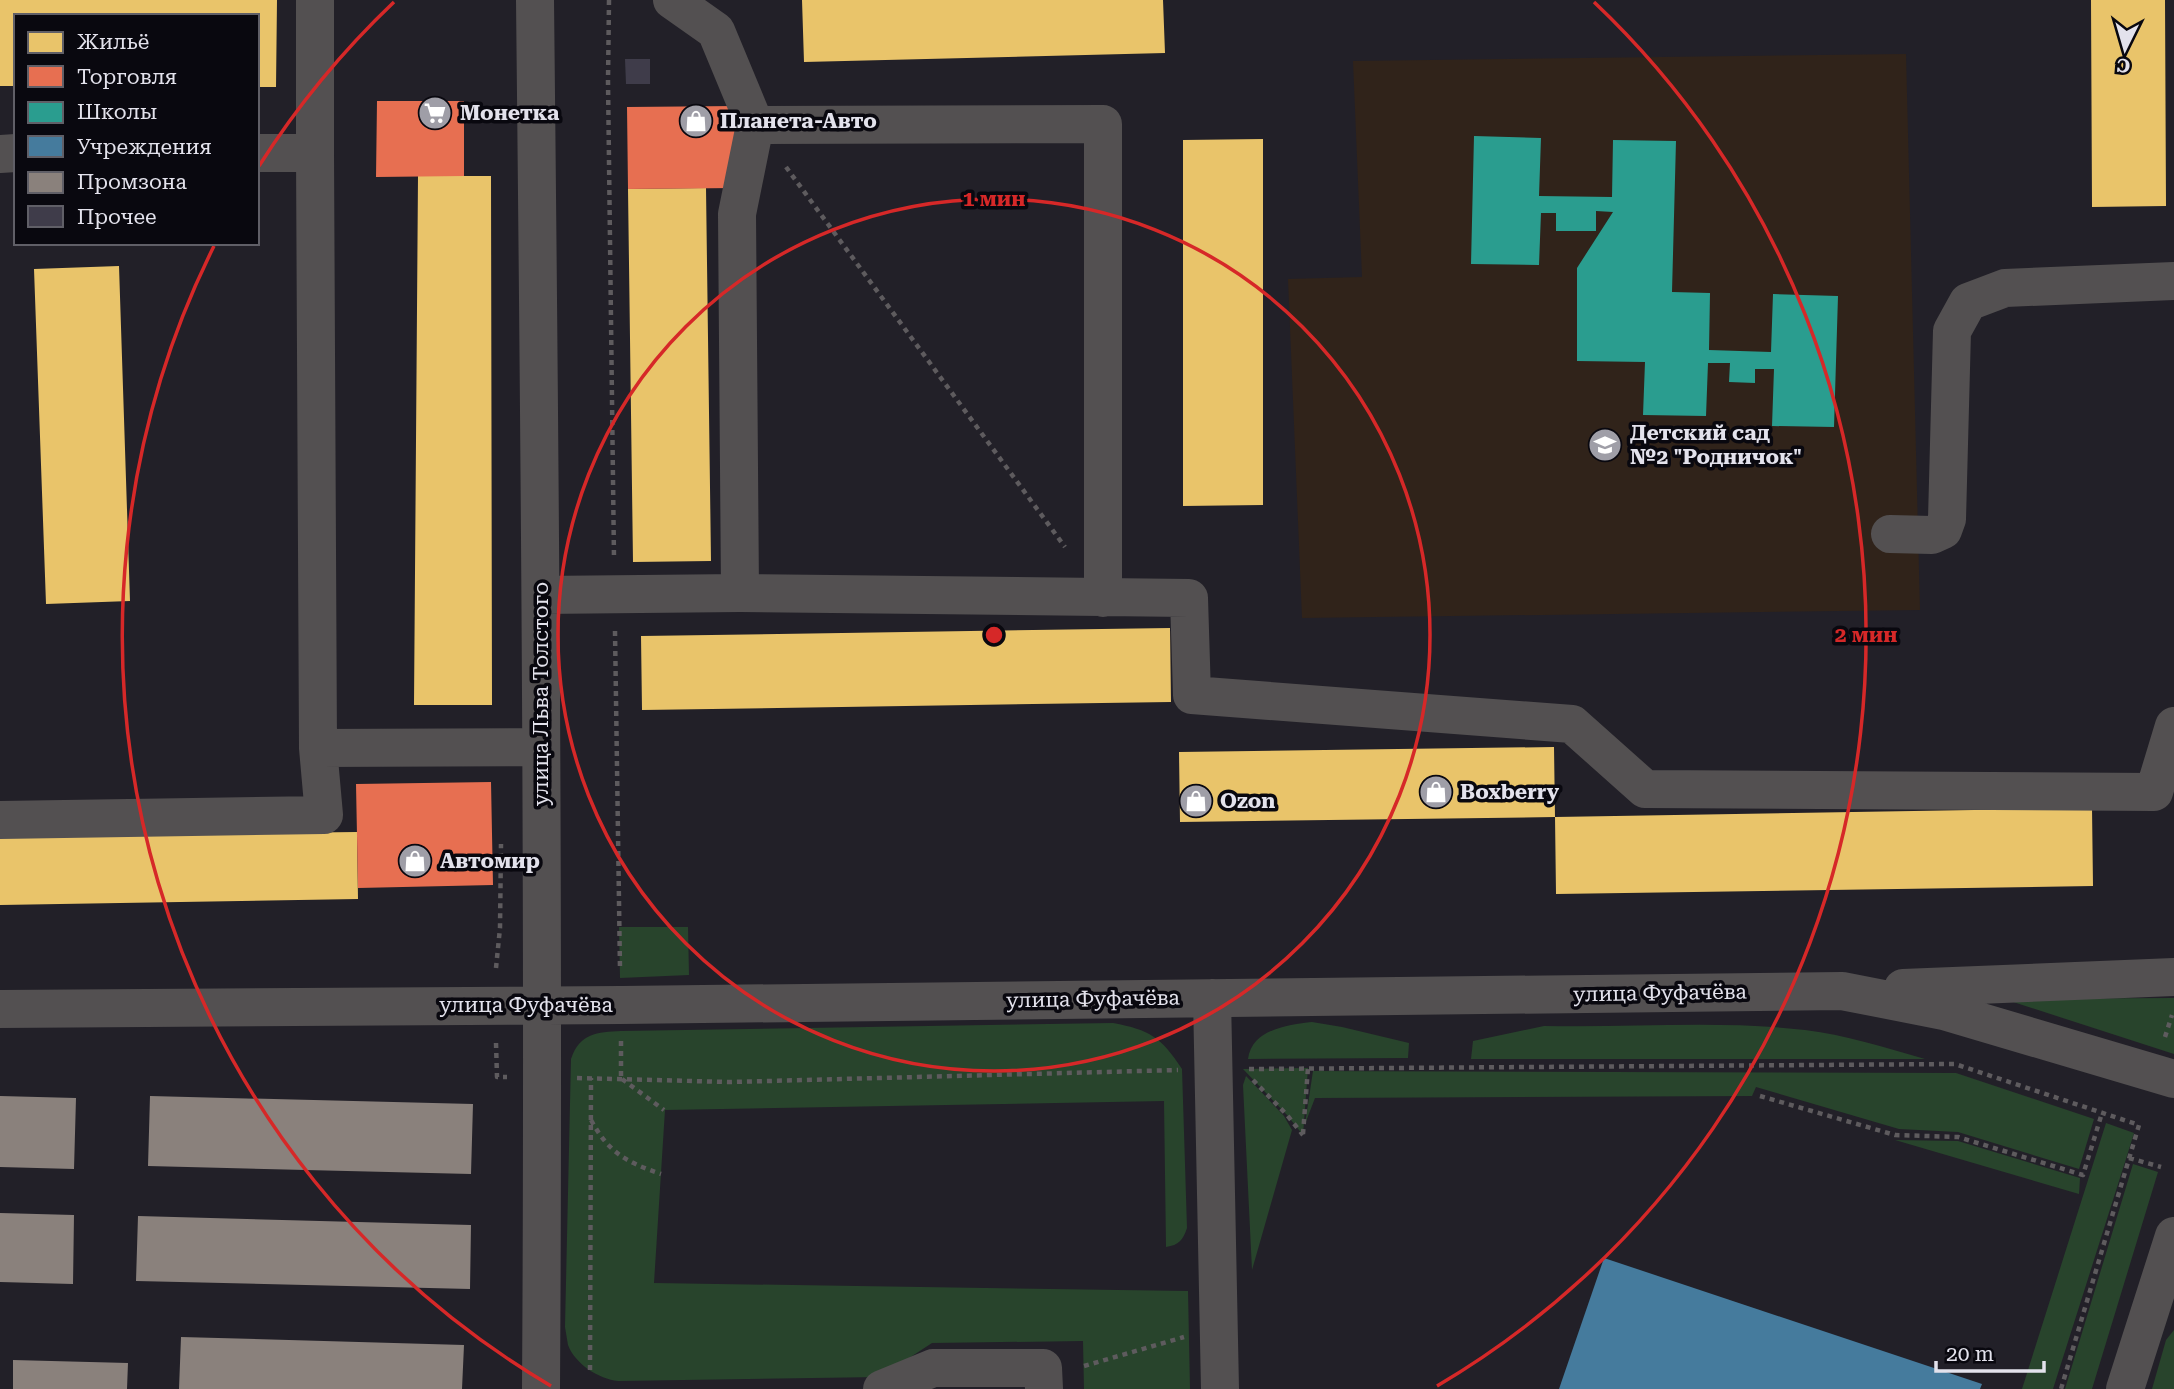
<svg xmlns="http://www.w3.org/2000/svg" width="2174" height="1389" font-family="'Roboto Serif',serif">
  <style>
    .education { fill: #30231a }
    .green { fill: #28442c }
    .homes { fill: #e9c46a }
    .shops { fill: #e76f51 }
    .schools { fill: #2a9d8f }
    .public { fill: #457b9d }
    .industry { fill: #8a817c }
    .building { fill: #3f3c4a }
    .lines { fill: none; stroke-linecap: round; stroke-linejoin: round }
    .path { stroke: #5e5b5e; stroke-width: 4.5; stroke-dasharray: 5 5; stroke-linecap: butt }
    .minor { stroke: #535051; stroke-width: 38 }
    .ring { fill: none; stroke: #d62828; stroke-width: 3.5 }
    .labels { text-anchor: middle; stroke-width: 7; stroke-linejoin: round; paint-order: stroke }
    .poi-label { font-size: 21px; font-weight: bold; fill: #e3e2ec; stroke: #09080f; text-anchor: start }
    .street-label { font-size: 21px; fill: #e3e2ec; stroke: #09080f }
    .centre { fill: #d62828; stroke: #09080f; stroke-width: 3.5 }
    .ring-label { font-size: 21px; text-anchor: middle; font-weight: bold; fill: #d62828; stroke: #09080f; stroke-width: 7; stroke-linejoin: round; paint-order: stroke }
  </style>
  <rect width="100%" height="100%" fill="#222028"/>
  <path class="education" d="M1906 54 1920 610 1302 618 1288 279 1362 277 1353 61Z"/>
  <path class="green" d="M619 927H688L689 975 620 978Z
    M2174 998V1054L2004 999Z
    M1312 1022 1342 1027 1409 1043 1408 1058 1248 1059C1252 1029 1288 1025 1312 1022Z
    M1113 1023C1150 1030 1161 1037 1182 1069L1187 1228C1183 1240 1179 1245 1166 1247L1164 1101 665 1110 654 1283 1188 1291 1190 1389H1084L1083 1341 932 1343 880 1377 618 1381C599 1379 575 1364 568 1345 567 1339 566 1333 565 1327L571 1059C580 1033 597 1032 621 1031Z
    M1544 1026C1631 1028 1719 1020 1805 1030 1846 1035 1886 1048 1925 1059H1471L1473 1041Z
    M1308 1068 1303 1135 1287 1115 1243 1069Z
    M1313 1071 1956 1073 2094 1119 2079 1169 1958 1132 1899 1129 1756 1087 1752 1096 1315 1098 1305 1124Z
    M1246 1076 1284 1116 1292 1130 1252 1270 1243 1085Z
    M2106 1123 2134 1133 2126 1159 2053 1389H2022Z
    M1895 1140 1958 1141 2080 1178 2079 1194Z
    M2133 1164 2158 1172 2092 1389H2065Z
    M2174 1330V1389H2152L2166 1340Z"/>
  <path class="homes" d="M0 0H277L276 87H257V16H16V86H0Z
    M802 0H1163L1165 53 804 62Z
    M2091 0H2165L2166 206 2092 207Z
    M1263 139V505L1183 506V140Z
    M418 176H491L492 705H414Z
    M706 188 711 561 633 562 628 189Z
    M119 266 130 601 46 604 34 269Z
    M1170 628 1171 702 642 710 641 636Z
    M1554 747 1555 817 1180 822 1179 752Z
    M2092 808 2093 886 1556 894 1555 817Z
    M357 832 358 899 0 905V836Z"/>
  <path class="shops" d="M377 101H464V176L376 177Z
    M736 106 737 188 628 189 627 107Z
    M491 782 493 885 358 888 356 784Z"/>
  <path class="schools" d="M1474 136 1541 138 1539 196 1612 197 1613 140 1676 141 1672 292 1710 293 1709 350 1771 352 1773 294 1838 296 1834 427 1772 426 1774 369H1755V383L1729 382 1730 363H1708L1706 416 1643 415 1645 362 1577 361V268L1613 212 1596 211V231H1556V213H1541L1539 265 1471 264Z"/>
  <path class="public" d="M1604 1258 1982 1384 1980 1389H1559Z"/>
  <path class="industry" d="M0 1096 76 1098 74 1169 0 1167Z
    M150 1096 473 1104 471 1174 148 1166Z
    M0 1213 74 1215 73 1284 0 1282Z
    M138 1216 471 1225 470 1289 136 1281Z
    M181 1337 464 1345 462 1389H179Z
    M13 1360 128 1363 127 1389H13Z"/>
  <path class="building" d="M625 59H650V84H626Z"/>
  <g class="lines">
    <path class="path" d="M609 0 608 81 614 559
      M786 167 1065 547
      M615 631 620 969
      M496 968 500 928 501 844
      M2165 1037 2172 1015
      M621 1041V1078
      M496 1043 497 1077H507
      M1249 1069 1955 1064 2139 1125 2061 1389
      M577 1078 730 1082 1178 1070
      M622 1079 664 1110
      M1253 1080 1287 1115 1303 1135
      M1760 1096 1895 1135 1958 1137 2083 1175 2102 1113
      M591 1120C609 1153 626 1162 661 1174
      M1303 1134 1308 1068
      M2129 1158 2161 1167
      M1084 1366 1184 1337
      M590 1370 591 1078"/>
    <path class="minor" d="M535 0C540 463 544 926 541 1389
      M672 0 716 31 755 125 1103 124V598
      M257 153H315V0
      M315 153 318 748
      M0 154 16 153
      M1890 534 1932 535 1943 530 1947 519 1952 331 1968 302 2005 288 2174 281
      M740 593 737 214 755 125
      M541 595 740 593 1189 598 1192 695 1572 724 1645 789 2154 792 2174 726
      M0 820 324 815 318 748 541 747
      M1903 988 2174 977
      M1212 998 1220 1389
      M0 1009 621 1005 1842 991 1944 1011 2174 1079
      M882 1389 933 1368H1043L1044 1389
      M2125 1389 2174 1236"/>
  </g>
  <g class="ring">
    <circle cx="994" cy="635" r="436"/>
    <path d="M551 1386A872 872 0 0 1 214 246M259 166A872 872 0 0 1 394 2M1594 2A872 872 0 0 1 1437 1386"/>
  </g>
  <defs>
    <symbol id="supermarket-disc" viewBox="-11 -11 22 22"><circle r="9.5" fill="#9f9ea7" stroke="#09080f"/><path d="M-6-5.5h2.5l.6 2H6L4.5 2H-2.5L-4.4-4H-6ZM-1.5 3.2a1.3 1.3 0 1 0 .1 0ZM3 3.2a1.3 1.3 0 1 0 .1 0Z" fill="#fff"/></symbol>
    <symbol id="shop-disc" viewBox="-11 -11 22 22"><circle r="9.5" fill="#9f9ea7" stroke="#09080f"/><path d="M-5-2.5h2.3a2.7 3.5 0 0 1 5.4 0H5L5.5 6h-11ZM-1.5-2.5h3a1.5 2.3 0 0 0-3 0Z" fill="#fff"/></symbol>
    <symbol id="school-disc" viewBox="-11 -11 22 22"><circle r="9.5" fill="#9f9ea7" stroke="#09080f"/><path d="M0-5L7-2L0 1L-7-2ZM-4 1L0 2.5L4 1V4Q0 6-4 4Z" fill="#fff"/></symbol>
  </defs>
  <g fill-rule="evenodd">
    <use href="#supermarket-disc" x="416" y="94" width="38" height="38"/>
    <use href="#shop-disc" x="677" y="102" width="38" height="38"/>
    <use href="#school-disc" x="1586" y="426" width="38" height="38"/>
    <use href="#shop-disc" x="1417" y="773" width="38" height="38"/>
    <use href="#shop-disc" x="1177" y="782" width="38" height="38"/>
    <use href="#shop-disc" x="396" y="842" width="38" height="38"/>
  </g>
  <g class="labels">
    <g class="poi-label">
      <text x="460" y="120">Монетка</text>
      <text x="720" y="128">Планета-Авто</text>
      <text x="1630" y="440">Детский сад<tspan x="1630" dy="24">№2 "Родничок"</tspan></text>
      <text x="1460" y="799">Boxberry</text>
      <text x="1220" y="808">Ozon</text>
      <text x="440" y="868">Автомир</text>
    </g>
    <g class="street-label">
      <text transform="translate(541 694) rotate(-90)" y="7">улица Льва Толстого</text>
      <text transform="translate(1660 993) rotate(-1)" y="7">улица Фуфачёва</text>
      <text transform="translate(1093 999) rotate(-1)" y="7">улица Фуфачёва</text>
      <text x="526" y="1012">улица Фуфачёва</text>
    </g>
  </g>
  <circle cx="994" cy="635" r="10" class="centre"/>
  <g class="ring-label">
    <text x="994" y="206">1 мин</text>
    <text x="1866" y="642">2 мин</text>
  </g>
  <rect x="14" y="14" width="245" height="231" fill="#09080f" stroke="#605f67" stroke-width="2"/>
  <rect x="28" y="32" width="35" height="21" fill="#e9c46a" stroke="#605f67" stroke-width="2"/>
  <text x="77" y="49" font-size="21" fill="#e3e2ec">Жильё</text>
  <rect x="28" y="66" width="35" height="21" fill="#e76f51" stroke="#605f67" stroke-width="2"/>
  <text x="77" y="84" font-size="21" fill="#e3e2ec">Торговля</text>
  <rect x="28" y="102" width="35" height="21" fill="#2a9d8f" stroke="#605f67" stroke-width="2"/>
  <text x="77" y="119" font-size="21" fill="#e3e2ec">Школы</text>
  <rect x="28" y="136" width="35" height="21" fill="#457b9d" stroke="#605f67" stroke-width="2"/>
  <text x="77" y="154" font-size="21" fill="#e3e2ec">Учреждения</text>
  <rect x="28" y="172" width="35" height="21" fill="#8a817c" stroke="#605f67" stroke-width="2"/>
  <text x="77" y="189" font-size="21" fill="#e3e2ec">Промзона</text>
  <rect x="28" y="206" width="35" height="21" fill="#3f3c4a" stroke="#605f67" stroke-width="2"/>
  <text x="77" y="224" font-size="21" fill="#e3e2ec">Прочее</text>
  <g transform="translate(2125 49) rotate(185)" stroke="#09080f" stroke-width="5" paint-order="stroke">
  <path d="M0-5L12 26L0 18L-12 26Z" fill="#e3e2ec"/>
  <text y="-10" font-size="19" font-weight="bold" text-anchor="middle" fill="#e3e2ec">С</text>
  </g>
  <path d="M1936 1361v10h108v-10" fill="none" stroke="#e3e2ec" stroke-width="3.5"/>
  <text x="1946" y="1361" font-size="21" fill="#e3e2ec" stroke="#09080f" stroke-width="5" paint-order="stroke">20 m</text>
</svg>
